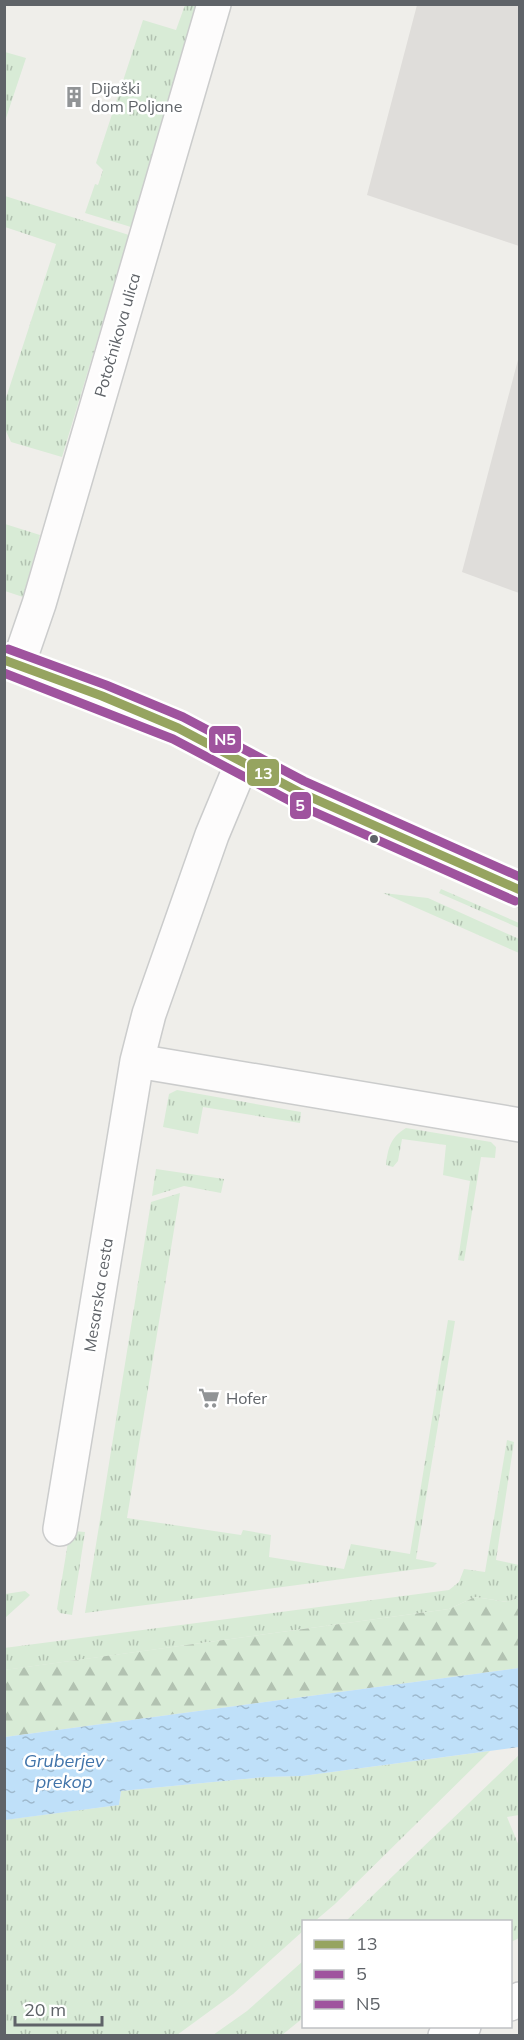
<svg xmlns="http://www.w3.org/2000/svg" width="524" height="2040" font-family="Mulish,sans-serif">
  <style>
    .industrial { fill: #dfddda }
    .grass { fill: url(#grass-tufts) }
    .forest { fill: url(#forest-firs) }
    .water { fill: url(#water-ripples) }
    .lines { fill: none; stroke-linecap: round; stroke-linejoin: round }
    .street-casing { stroke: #cbcccc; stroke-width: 36 }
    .secondary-casing { stroke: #cacacb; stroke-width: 36 }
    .street { stroke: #fdfcfc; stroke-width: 33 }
    .secondary { stroke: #fdfcfc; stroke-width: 33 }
    .bus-1-casing { stroke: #fff; stroke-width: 14 }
    .bus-2-casing { stroke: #fff; stroke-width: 14 }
    .bus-3-casing { stroke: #fff; stroke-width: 14 }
    .bus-1 { stroke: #96a460; stroke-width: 9 }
    .bus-2 { stroke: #9f539e; stroke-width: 9 }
    .bus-3 { stroke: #9f539e; stroke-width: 9 }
    .bus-dot { fill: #5f6368; stroke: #fff; stroke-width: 2 }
    .labels { text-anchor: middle; stroke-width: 5; stroke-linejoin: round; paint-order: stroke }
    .poi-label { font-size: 16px; fill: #5f6368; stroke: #fff; text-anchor: start }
    .street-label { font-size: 16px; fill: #5f6368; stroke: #fff }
    .water-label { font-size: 18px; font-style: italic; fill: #4174aa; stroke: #fff }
    .line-badge { stroke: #fff; stroke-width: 2 }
    .badge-label { font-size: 16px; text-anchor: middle; font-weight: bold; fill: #fff }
  </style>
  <defs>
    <pattern id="grass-tufts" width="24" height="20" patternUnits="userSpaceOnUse" patternTransform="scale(1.5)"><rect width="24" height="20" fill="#d8ebd6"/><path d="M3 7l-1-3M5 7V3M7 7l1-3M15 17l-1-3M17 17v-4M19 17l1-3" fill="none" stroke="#b2c2b1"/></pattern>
    <pattern id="forest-firs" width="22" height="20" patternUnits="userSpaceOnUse" patternTransform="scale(1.5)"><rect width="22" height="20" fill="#d8ebd6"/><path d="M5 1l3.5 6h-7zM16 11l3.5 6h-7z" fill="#b2c2b1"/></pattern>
    <pattern id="water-ripples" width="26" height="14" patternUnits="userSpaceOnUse" patternTransform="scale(1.5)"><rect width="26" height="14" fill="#bfe0f9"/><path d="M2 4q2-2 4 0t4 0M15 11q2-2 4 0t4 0" fill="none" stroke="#9eb9cd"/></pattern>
  </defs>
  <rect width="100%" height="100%" fill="#efeeea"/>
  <path class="industrial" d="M417 5H519V246L367 195Z
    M519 356V593L462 572Z"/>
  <path class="grass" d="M185 5H197L131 227 85 213 95 184 98 185 103 170 96 163 143 20 176 30Z
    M5 52 26 58 5 121 4 52Z
    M5 196 129 235 62 457 11 442 5 429V401L56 244 5 227Z
    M5 524 40 535 23 597 5 591Z
    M441 889 519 923V928L439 893Z
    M383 893 428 898 519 939V953Z
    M177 1090 301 1112 300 1123 203 1107 198 1134 163 1127 169 1094Z
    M406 1128 491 1142 496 1147 495 1158 481 1157 464 1261 458 1260 470 1181 443 1175 446 1145 402 1139 398 1161 393 1167 386 1165C388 1147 391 1137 406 1128Z
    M156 1169 224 1179 221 1193 184 1186 152 1196Z
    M180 1193 127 1518 241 1535 243 1530 271 1535 269 1557 344 1569 351 1544 410 1554 448 1320 455 1321 416 1559 437 1563 433 1567 85 1613 151 1202Z
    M507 1440 514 1442 496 1560 519 1565V1598L508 1602 475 1597 449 1609 5 1670 4 1648 449 1590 459 1582 464 1569 485 1572Z
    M73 1531 85 1532 72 1615 60 1613 57 1609 69 1536Z
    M25 1591 30 1595 27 1598 5 1618V1594Z
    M490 1751 335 1904 315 1921 304 1922 303 1931 233 1994 177 2035H5L4 1820 119 1805 121 1791 265 1777 302 1776Z
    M519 1755V1815L507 1817 519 1846V1938L511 1942 510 1922 346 1921Z
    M303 1961V2018L282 2035H213L247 2011Z"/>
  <path class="forest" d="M475 1597 507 1602 519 1598V1668L5 1737 4 1670 449 1609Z"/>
  <path class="water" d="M519 1668V1747L302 1776 265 1777 121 1791 119 1805 5 1820V1737Z"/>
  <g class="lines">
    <defs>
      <path id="street" d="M18 665 39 604 214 4
        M137 1061 520 1125
        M60 1529 137 1061 149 1014 212 835 242 763"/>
      <path id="secondary" d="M4 660 102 696 178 728 299 792 520 890
        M510 2004 520 1999
        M445 2036 464 2026"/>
    </defs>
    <use href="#street" class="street-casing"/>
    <use href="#secondary" class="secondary-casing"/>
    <use href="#street" class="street"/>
    <use href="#secondary" class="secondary"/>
    <defs>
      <path id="bus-1" d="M4 660 102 696 178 728 299 792 520 890"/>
      <path id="bus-2" d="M4 673 173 739 294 803 515 901"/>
      <path id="bus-3" d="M8 649 106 685 183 717 304 781 520 877"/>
    </defs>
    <use href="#bus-1" class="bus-1-casing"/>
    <use href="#bus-2" class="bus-2-casing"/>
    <use href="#bus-3" class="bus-3-casing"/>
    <use href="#bus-1" class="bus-1"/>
    <use href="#bus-2" class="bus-2"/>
    <use href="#bus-3" class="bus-3"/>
  </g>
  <defs>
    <symbol id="building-bare" viewBox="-9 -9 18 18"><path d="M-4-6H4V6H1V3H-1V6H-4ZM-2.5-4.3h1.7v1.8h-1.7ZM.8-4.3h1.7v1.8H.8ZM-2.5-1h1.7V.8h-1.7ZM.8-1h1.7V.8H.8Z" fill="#919496" stroke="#fff" stroke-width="2.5" paint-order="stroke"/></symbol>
    <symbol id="supermarket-bare" viewBox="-9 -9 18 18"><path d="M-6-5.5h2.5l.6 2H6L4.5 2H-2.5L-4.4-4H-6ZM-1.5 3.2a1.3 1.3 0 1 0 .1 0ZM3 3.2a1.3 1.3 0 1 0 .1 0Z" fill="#919496" stroke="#fff" stroke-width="2.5" paint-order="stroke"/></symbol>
  </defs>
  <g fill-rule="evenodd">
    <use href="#building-bare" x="59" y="82" width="30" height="30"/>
    <use href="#supermarket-bare" x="194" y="1383" width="30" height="30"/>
  </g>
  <circle class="bus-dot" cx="374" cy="839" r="5"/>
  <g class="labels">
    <g class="poi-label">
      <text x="91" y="94">Dijaški<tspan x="91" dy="18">dom Poljane</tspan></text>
      <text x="226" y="1404">Hofer</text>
    </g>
    <g class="street-label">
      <text transform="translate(117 335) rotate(-74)" y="6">Potočnikova ulica</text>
      <text transform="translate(98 1295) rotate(-81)" y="6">Mesarska cesta</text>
    </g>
    <g class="water-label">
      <text x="64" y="1767">Gruberjev<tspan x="64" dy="21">prekop</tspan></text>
    </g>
  </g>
  <g class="line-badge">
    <rect x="208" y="725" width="34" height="29" rx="6" fill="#9f539e"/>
    <rect x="246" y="758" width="34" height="29" rx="6" fill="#96a460"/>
    <rect x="289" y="791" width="23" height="29" rx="6" fill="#9f539e"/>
  </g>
  <g class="badge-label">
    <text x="225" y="745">N5</text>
    <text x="263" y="779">13</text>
    <text x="300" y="811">5</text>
  </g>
  <rect width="524" height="2040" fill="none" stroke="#5f6368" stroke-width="12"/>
  <rect x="302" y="1920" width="210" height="108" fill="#ffffff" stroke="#bfc1c3" stroke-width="1.5"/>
  <rect x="314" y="1940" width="30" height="9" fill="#96a460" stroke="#bfc1c3" stroke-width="1.5"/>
  <text x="356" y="1950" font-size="18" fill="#5f6368">13</text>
  <rect x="314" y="1970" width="30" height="9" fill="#9f539e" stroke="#bfc1c3" stroke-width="1.5"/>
  <text x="356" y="1980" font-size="18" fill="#5f6368">5</text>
  <rect x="314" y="2000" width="30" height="9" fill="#9f539e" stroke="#bfc1c3" stroke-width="1.5"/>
  <text x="356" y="2010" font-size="18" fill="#5f6368">N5</text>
  <path d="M15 2016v9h87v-9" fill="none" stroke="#5f6368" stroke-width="3"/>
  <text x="24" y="2016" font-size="18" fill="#5f6368" stroke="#ffffff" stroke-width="4.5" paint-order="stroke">20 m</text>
</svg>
